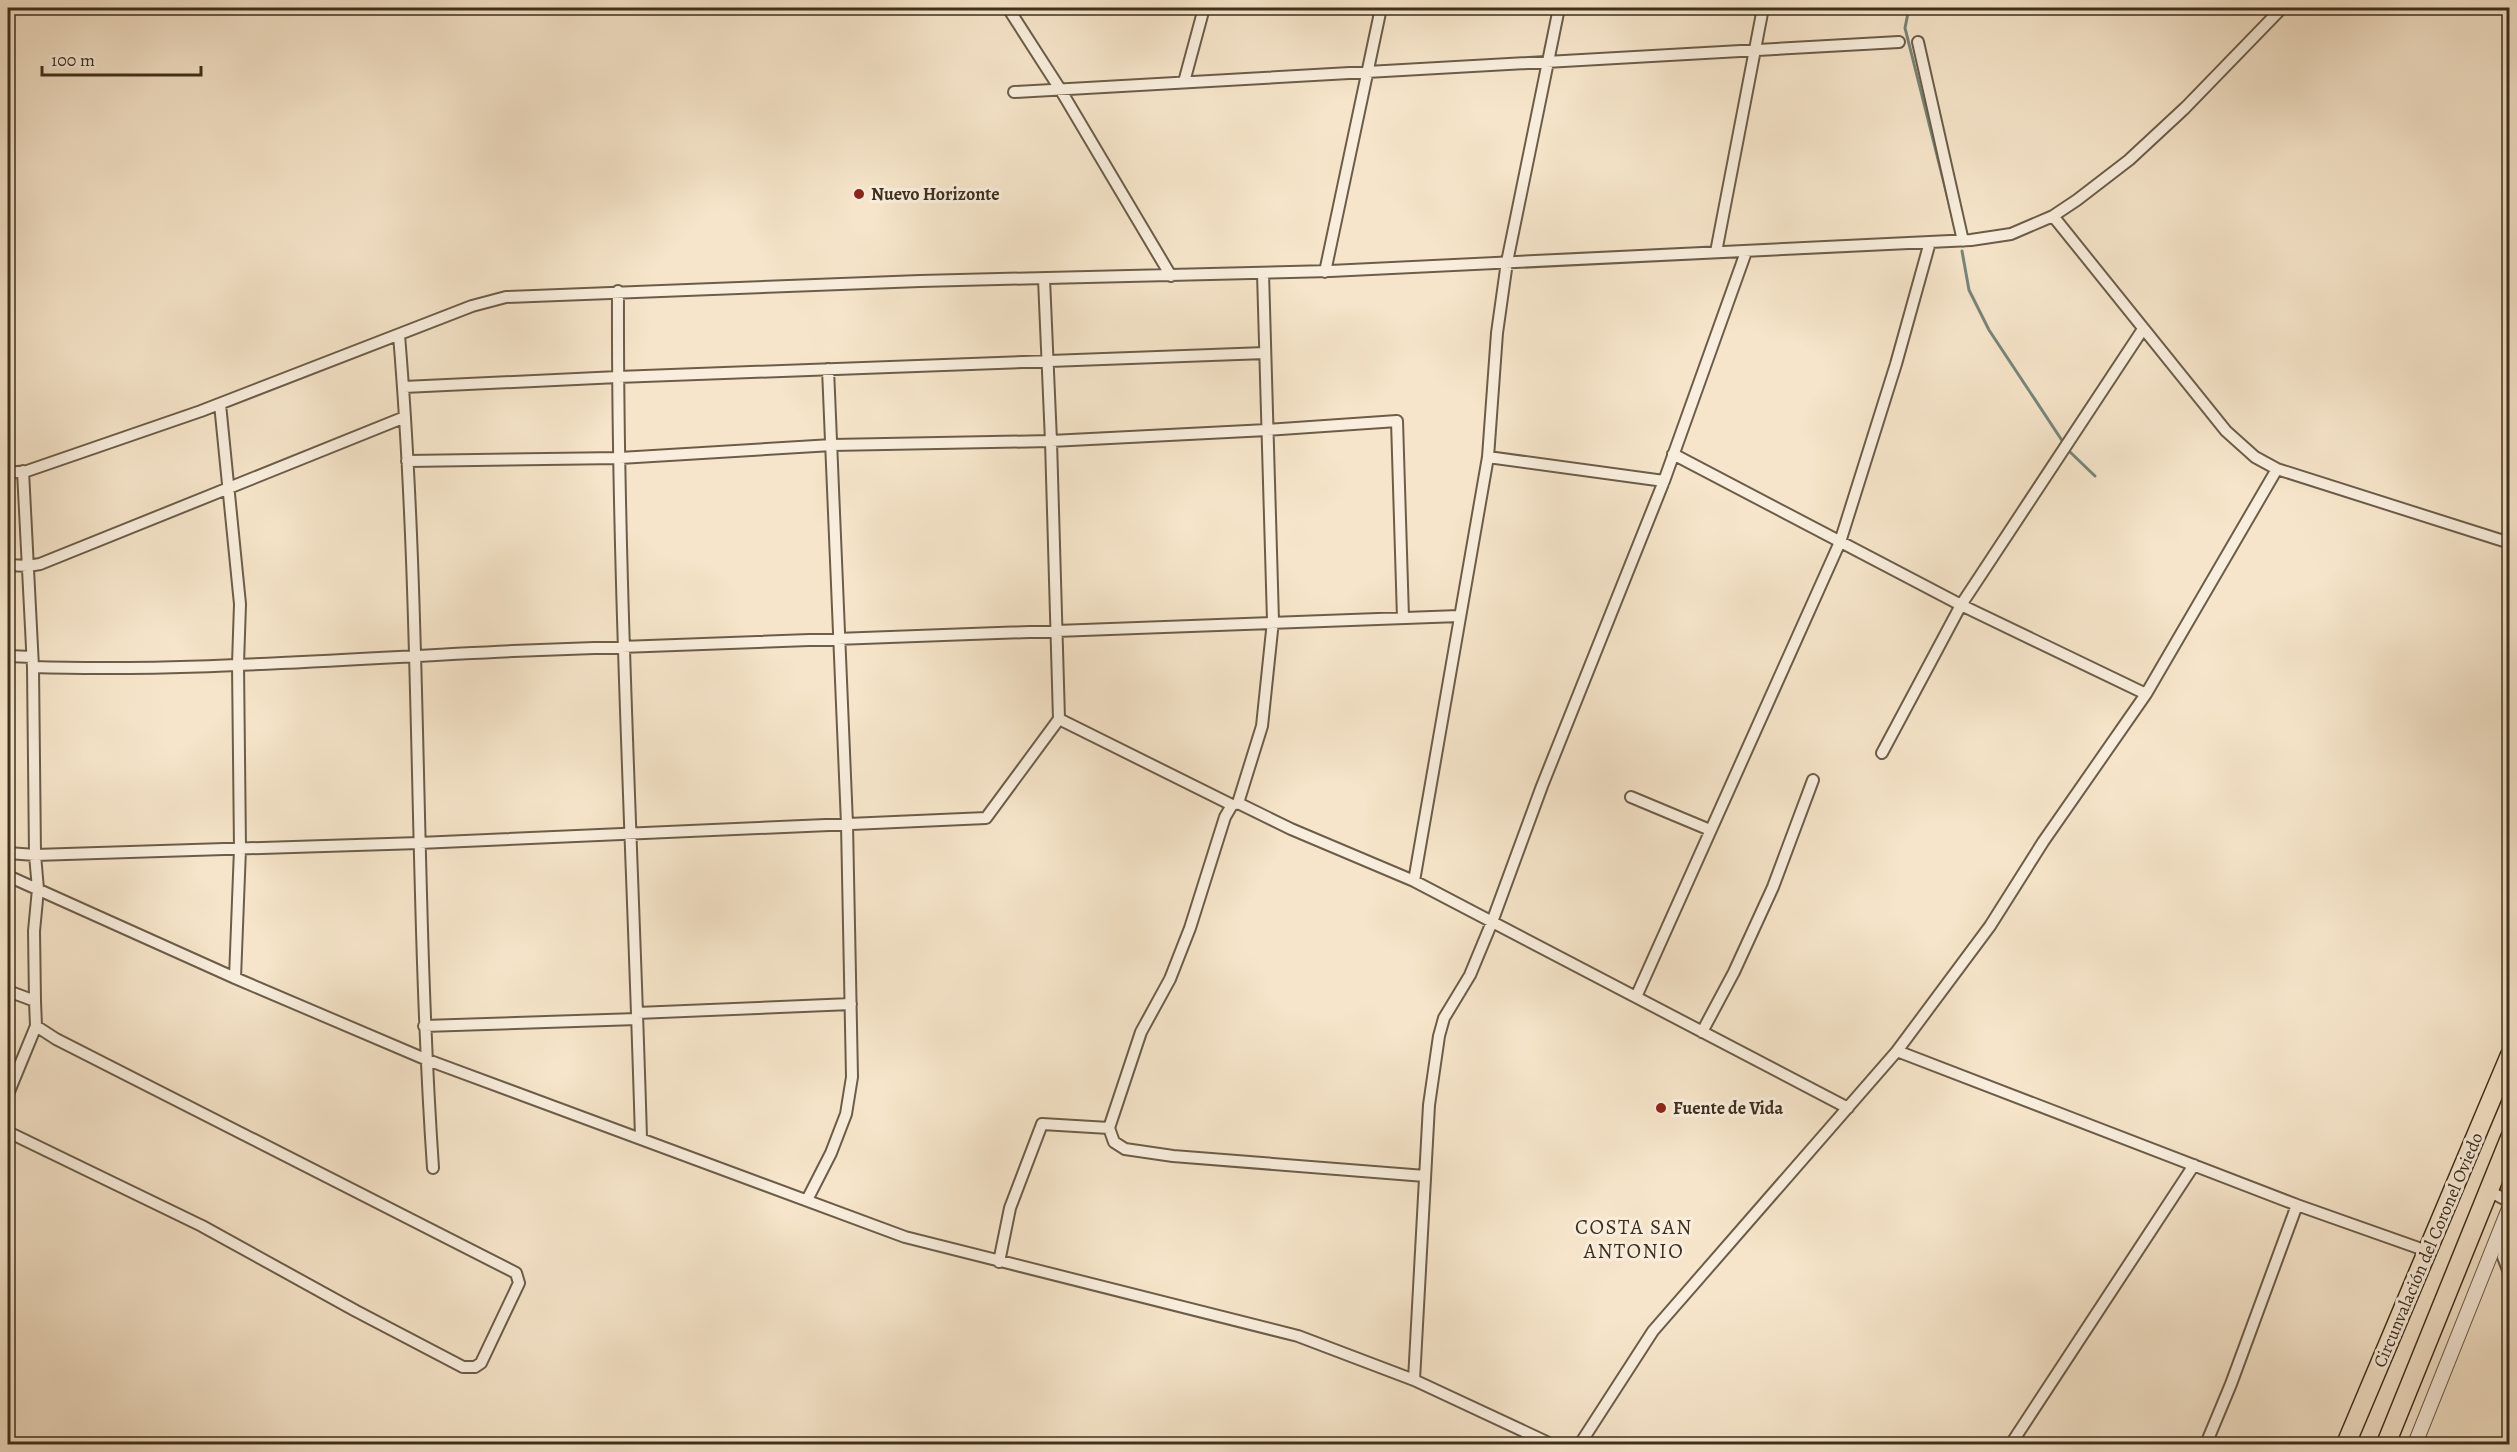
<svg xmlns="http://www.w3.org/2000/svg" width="2517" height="1452" font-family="Alegreya,serif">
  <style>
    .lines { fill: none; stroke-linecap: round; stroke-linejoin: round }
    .stream { stroke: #77867a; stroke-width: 3 }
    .minor-casing { stroke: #6c5d48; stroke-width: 14 }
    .tertiary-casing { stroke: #6c5d48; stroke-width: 16 }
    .trunk-casing { stroke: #3e301d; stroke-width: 21 }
    .minor { stroke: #f9eedd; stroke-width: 10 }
    .tertiary { stroke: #f9eedd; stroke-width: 14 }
    .trunk { stroke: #f6e5ca; stroke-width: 18 }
    .poi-dot { fill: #8f2418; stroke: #f9eedd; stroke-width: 2 }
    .labels { text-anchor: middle; stroke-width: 6; stroke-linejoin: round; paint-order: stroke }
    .poi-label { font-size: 18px; font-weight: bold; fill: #3e301d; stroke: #f9eedd; text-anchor: start }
    .street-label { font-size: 18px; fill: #3e301d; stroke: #f9eedd }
    .quarter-label { font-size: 21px; letter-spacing: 1.5px; fill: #3e301d; stroke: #f9eedd }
  </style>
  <rect width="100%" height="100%" fill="#f6e5ca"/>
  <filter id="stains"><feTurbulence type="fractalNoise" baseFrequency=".00333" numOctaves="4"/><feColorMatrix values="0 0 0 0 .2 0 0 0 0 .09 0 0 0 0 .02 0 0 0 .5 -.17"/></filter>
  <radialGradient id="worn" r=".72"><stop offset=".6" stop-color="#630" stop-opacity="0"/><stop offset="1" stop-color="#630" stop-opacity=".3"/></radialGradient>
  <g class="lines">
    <path class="stream" d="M1909 8 1905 28 1953 219
      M1962 251 1969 290 1989 330 2063 442
      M2070 452 2095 476"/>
    <defs>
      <path id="minor" d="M1008 8 1060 89 1171 276
        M1918 42 1963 241
        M1184 82 1204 8
        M1014 92 1899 42
        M2053 216 2226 431 2255 457 2277 469 2510 543
        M1716 252 1763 8
        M1325 272 1381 8
        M618 291C617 574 633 856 641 1138
        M399 335C422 612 414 890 433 1168
        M404 387 618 377 1265 353
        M220 404 240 604 238 664 240 849 235 978
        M1673 454 1961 605 2146 694
        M1488 457 1497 333 1507 262 1559 8
        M407 461 620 458 832 445 1051 441 1267 430 1397 421 1403 618
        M23 471 33 667 35 855 38 889 34 931 35 1001
        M8 473 27 471 201 411 472 306 506 297 920 281 1330 271 1971 240 2011 234 2053 216 2077 200 2129 160 2185 108 2282 8
        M8 565 28 566 40 564 405 417
        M8 656 32 657
        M33 667C193 672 353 658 513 651 829 639 1144 625 1459 616
        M1059 719 1232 805
        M1882 753 1961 605 2143 329
        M1631 797 1710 830
        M1238 803 1262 726 1273 621 1263 273
        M8 853 35 855 419 843 986 818 1059 719 1051 441 1044 279
        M8 876 235 978 425 1059 905 1237 1298 1336 1414 1380 1551 1444
        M1414 881 1488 457 1664 481
        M8 991 35 1001 36 1026 56 1039 516 1273 519 1283 481 1363 475 1367H463L356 1311 202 1226 8 1132
        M1636 997 1840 542 1896 364 1930 242
        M637 1013 851 1004
        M424 1026 637 1019
        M1702 1032 1734 972 1773 887 1813 780
        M1897 1051 2297 1205 2427 1251
        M8 1094 36 1026
        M1109 1128 1114 1142 1125 1149 1173 1156 1425 1176
        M2489 1191 2510 1202
        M807 1200 831 1153 846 1114 852 1077 847 824 828 369
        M2509 1217 2503 1257 2510 1275
        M999 1262 1010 1208 1042 1124 1109 1128 1141 1032 1170 979 1190 928 1225 817 1232 805 1238 803 1291 829 1414 881 1848 1108
        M1414 1380 1429 1105 1439 1036 1444 1018 1470 975 1492 922 1542 786 1664 481 1746 252
        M1580 1444 1653 1331 1897 1051 1990 926 2043 842 2146 694 2277 469
        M2011 1444 2194 1165
        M2206 1444 2231 1384 2297 1205"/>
      <path id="tertiary" d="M2415 1444 2510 1206"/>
      <path id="trunk" d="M2346 1444 2510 1055
        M2386 1444 2510 1138"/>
    </defs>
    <use href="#minor" class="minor-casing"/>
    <use href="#tertiary" class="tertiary-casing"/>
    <use href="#trunk" class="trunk-casing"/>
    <use href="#minor" class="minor"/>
    <use href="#tertiary" class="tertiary"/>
    <use href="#trunk" class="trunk"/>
  </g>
  <g class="poi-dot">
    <circle cx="859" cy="194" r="6"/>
    <circle cx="1661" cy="1108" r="6"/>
  </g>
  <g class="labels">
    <g class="poi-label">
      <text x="871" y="200">Nuevo Horizonte</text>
      <text x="1673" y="1114">Fuente de Vida</text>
    </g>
    <g class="street-label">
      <text transform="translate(2428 1250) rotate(-67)" y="6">Circunvalación del Coronel Oviedo</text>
    </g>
    <g class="quarter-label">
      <text x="1634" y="1234">COSTA SAN<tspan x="1634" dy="24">ANTONIO</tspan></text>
    </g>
  </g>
  <rect width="2517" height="1452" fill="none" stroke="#f6e5ca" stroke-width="30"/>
  <rect x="9" y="9" width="2499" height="1434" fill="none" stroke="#3e301d" stroke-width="3"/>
  <rect x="15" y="15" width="2487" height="1422" fill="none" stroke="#3e301d" stroke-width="1.5"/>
  <path d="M42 66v9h159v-9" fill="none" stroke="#3e301d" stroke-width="3"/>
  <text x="51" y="66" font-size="18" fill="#3e301d" stroke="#f9eedd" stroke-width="4.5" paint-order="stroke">100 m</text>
  <rect width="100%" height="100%" filter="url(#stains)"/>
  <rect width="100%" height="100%" fill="url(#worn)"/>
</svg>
